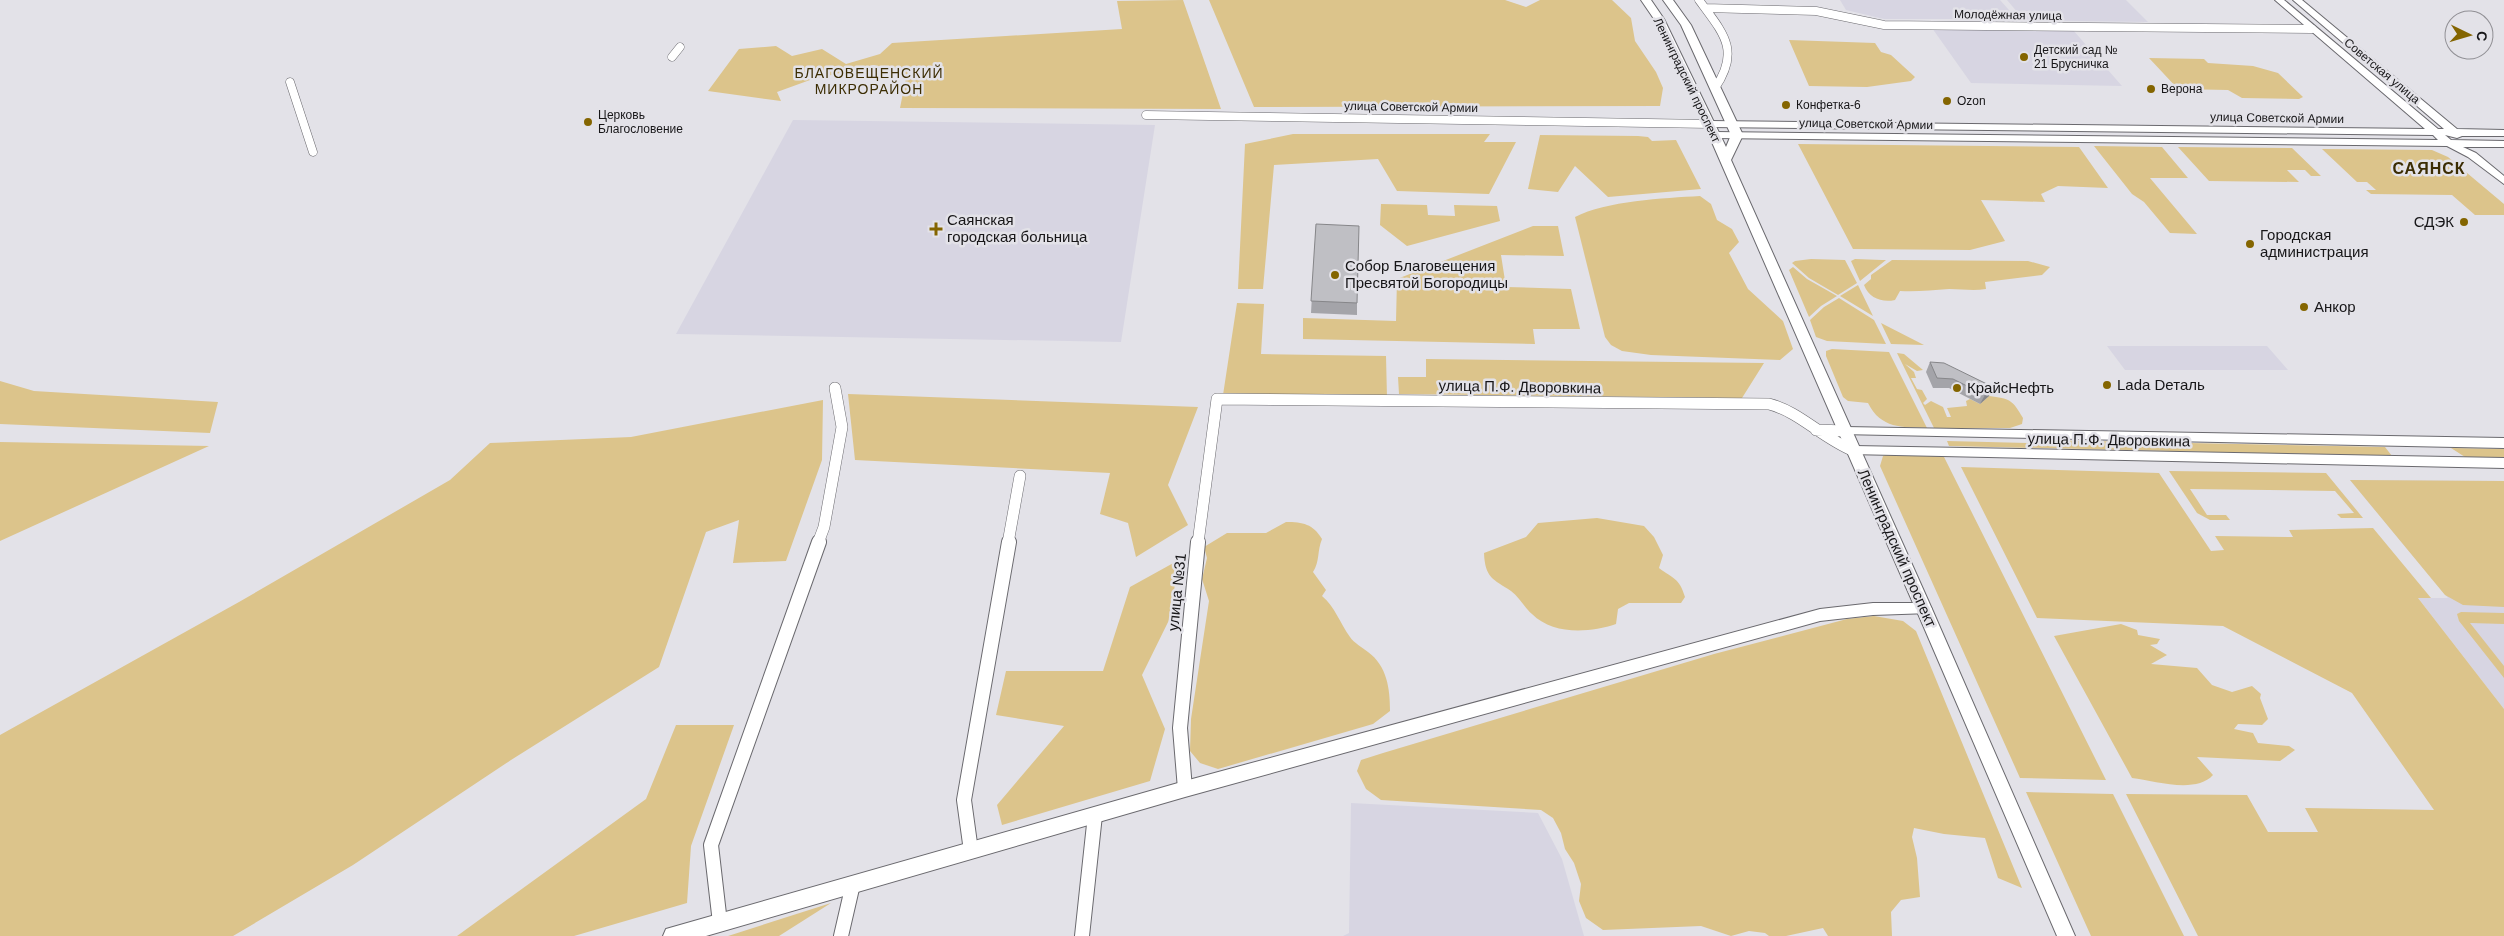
<svg xmlns="http://www.w3.org/2000/svg" width="2504" height="936" font-family="Arial,sans-serif">
  <style>
    .built { fill: #d7d5e2 }
    .green { fill: #dcc48b }
    .lines { fill: none; stroke-linecap: round; stroke-linejoin: round }
    .minor-far2-casing { stroke: #6a696e; stroke-width: 9 }
    .minor-far1-casing { stroke: #6a696e; stroke-width: 12 }
    .minor-casing { stroke: #6a696e; stroke-width: 16 }
    .tertiary-casing { stroke: #6a696e; stroke-width: 2 }
    .secondary-casing { stroke: #6a696e; stroke-width: 2 }
    .minor-far2 { stroke: #fff; stroke-width: 8 }
    .minor-far1 { stroke: #fff; stroke-width: 11 }
    .minor { stroke: #fff; stroke-width: 14 }
    .tertiary { fill: #fff; fill-rule: evenodd }
    .secondary { fill: #fff; fill-rule: evenodd }
    .wall { fill: #a4a4a9 }
    .shaded-wall { fill: #868689 }
    .building { fill: #bfbfc4; stroke: #868689 }
    .poi-dot { fill: #846500; stroke: #e3e2e8; stroke-width: 2 }
    .labels { text-anchor: middle; stroke-width: 5; stroke-linejoin: round; paint-order: stroke }
    .far-street-label { font-size: 12px; fill: #171618; stroke: #e3e2e8 }
    .far-poi-label { font-size: 12px; fill: #171618; stroke: #e3e2e8; text-anchor: start }
    .far-neighbourhood-label { font-size: 14px; letter-spacing: 1px; fill: #3c2d03; stroke: #e3e2e8 }
    .poi-label { font-size: 15px; fill: #171618; stroke: #e3e2e8; text-anchor: start }
    .street-label { font-size: 15px; fill: #171618; stroke: #e3e2e8 }
    .far-district-label { font-size: 16px; font-weight: bold; letter-spacing: 1px; fill: #3c2d03; stroke: #e3e2e8 }
  </style>
  <rect width="100%" height="100%" fill="#e3e2e8"/>
  <path class="built" d="M1840 0H2000L2017 19H1884L1846 10Z
    M2007 0H2126L2148 22 2024 20Z
    M1932 28 2073 30 2122 86 1971 83Z
    M793 120 1155 125 1121 342 676 334Z
    M2107 346H2267L2288 370H2125Z
    M2350 480 2504 481V709L2418 598H2448Z
    M1351 803 1538 813 1562 859 1584 936H1343L1349 933Z"/>
  <path class="green" d="M1183 0 1221 109 900 108 906 78 874 65 810 80 777 92 781 101 708 91 739 49 776 46 792 56 822 49 846 64 880 54 892 43 1122 29 1117 1Z
    M1209 0H1505L1526 7 1540 0H1612L1631 18 1635 41 1656 72 1663 88 1660 106 1254 107Z
    M1789 40 1875 43 1881 52 1891 55 1915 77 1911 81 1867 87 1809 86Z
    M2149 58 2204 59 2208 63 2253 66 2278 73 2303 97 2299 99 2242 98 2228 90 2178 89Z
    M1293 134H1490L1484 142H1516L1489 194 1397 191 1378 159 1274 165 1263 289H1238L1245 144Z
    M1540 135 1638 136 1648 137 1652 141 1676 140 1701 189 1608 197 1575 166 1558 192 1528 189Z
    M1798 144 2079 147 2108 188 2058 186 2041 194 2045 202 1981 200 2005 241 1970 250 1853 249Z
    M2094 146 2162 147 2188 178H2150L2197 234 2170 233 2144 202 2132 194Z
    M2178 147 2292 148 2321 176H2311L2305 170H2287L2299 182 2209 181Z
    M2322 149 2432 150 2448 157 2504 204V215H2475L2452 195 2371 194 2366 190H2376L2367 182H2357Z
    M1700 196 1711 204 1717 220 1732 229 1739 242 1729 253 1748 289 1783 321 1793 349 1780 360 1651 355 1622 351 1611 345 1605 337 1575 217C1606 201 1664 198 1700 196Z
    M1381 204 1427 205 1428 215 1455 216 1454 205 1497 206 1500 221 1407 246 1380 225Z
    M1533 226H1558L1564 256 1501 255 1506 287 1571 289 1580 329H1533L1535 344 1303 339V318L1396 321 1397 279Z
    M1811 259 1845 260 1857 283 1838 295 1809 278 1792 263 1795 261Z
    M1855 259 1882 260H1886L1860 281 1851 261Z
    M1892 260 2028 261 2050 267 2042 275 1985 282 1986 289C1973 291 1962 289 1949 289 1932 290 1917 292 1900 291L1895 300C1882 303 1869 298 1864 285L1871 279V275Z
    M1793 267 1807 279 1837 296 1821 306 1809 317 1789 270Z
    M1858 285 1873 316 1840 296Z
    M1839 298 1874 320 1886 344 1827 341 1816 337 1810 320 1824 307Z
    M1237 303 1264 304 1261 354 1386 356 1387 398 1223 395Z
    M1881 323 1924 345 1891 344Z
    M1832 349 1889 352 1927 428C1902 427 1881 429 1868 403L1848 401 1843 397 1826 356V351Z
    M1897 353 1904 354 1923 370 1917 371 1905 364 1914 372 1916 378H1911L1917 389 1922 390 1927 399 1923 403 1925 405 1931 401 1943 407 1947 417H1951L1947 408 1967 406 1966 401 1970 399 1980 404 1989 396C2010 399 2012 399 2023 418L2022 424 2010 428H1934Z
    M1426 359 1764 363 1742 398 1399 394 1398 377H1426Z
    M0 381 34 391 218 402 210 433 0 424Z
    M848 394 1198 407 1168 485 1188 525 1136 557 1128 523 1100 514 1110 473 855 460Z
    M823 400 822 460 786 561 733 563 739 520 706 532 659 667 511 760 353 865 233 936H0V735L239 602 450 480 490 443 631 437Z
    M2041 440 2385 447 2392 456 1949 446 1947 441 2028 443Z
    M0 442 209 446 0 541Z
    M2451 448 2504 449V458L2465 457Z
    M1891 453 1943 455 2106 780 2020 778 1880 466 1883 456Z
    M1961 467 2159 473 2211 551 2224 550 2215 536 2293 537 2289 530 2373 528 2431 598H2418L2504 709V936H2198L2126 794 2247 795 2268 832H2318L2305 808 2434 810 2352 693 2223 626 2037 618Z
    M2169 471 2326 473 2363 518H2341L2337 514 2354 513 2335 491 2190 489 2207 515H2226L2230 520H2210L2197 513Z
    M2350 480 2504 481V607L2463 605 2445 595Z
    M1597 518 1644 526 1654 537 1663 555 1659 568C1673 579 1679 577 1685 597L1681 603H1629L1618 609 1616 624C1589 633 1553 635 1532 614 1525 608 1519 597 1511 591 1493 579 1485 578 1484 553L1526 537 1538 523Z
    M1286 522C1303 522 1313 524 1322 539 1317 551 1320 561 1313 572L1326 590 1322 596C1335 607 1340 623 1350 637 1354 643 1362 647 1368 652 1387 666 1390 688 1390 711L1373 724 1218 769 1200 763 1190 751 1191 719 1209 601 1202 579 1207 558 1204 547 1227 533H1266Z
    M1177 561 1172 614 1142 675 1165 729 1150 781 1002 825 997 805 1064 726 996 715 1006 671H1103L1130 587Z
    M2461 612 2504 613V624L2470 623 2504 666V678L2459 621 2457 614Z
    M1874 616 1903 621 1916 631 2022 888 1998 878 1985 838 1944 834 1914 828 1912 837 1917 858 1920 897 1901 900 1891 912 1892 936H1828L1823 928 1786 936H1769L1765 933 1749 931 1731 936 1701 926 1603 930 1586 918 1579 901 1581 884 1574 863 1565 849 1561 833 1553 818 1541 810 1381 800 1366 789 1357 771 1361 760 1383 753 1714 654 1847 619Z
    M2121 624 2137 630 2138 635 2160 639 2157 644 2150 645 2167 655 2151 664 2197 668 2212 685 2232 692 2252 686 2261 694 2260 698 2268 719 2262 725 2238 724 2234 729 2253 733 2258 743 2289 746 2295 750 2280 761 2197 757 2213 775C2196 794 2155 781 2132 778L2054 636Z
    M676 725H734L691 846 687 903 574 936H457L646 799Z
    M2026 792 2113 794 2184 936H2091Z
    M831 903 779 936H728Z"/>
  <g class="lines">
    <defs>
      <path id="minor-far2" d="M1699 0C1723 33 1741 50 1715 88
        M1705 8 1816 11 1884 25 2312 29
        M672 57 680 47
        M290 82 313 152
        M1146 115 1710 124"/>
      <path id="minor-far1" d="M1816 430 1845 431
        M818 543 824 527 842 427 835 388
        M1008 543 1020 476
        M1198 543 1217 399 1769 404C1800 412 1822 438 1854 451"/>
      <path id="minor" d="M1185 789 1180 728 1198 542
        M971 851 964 800 1009 542
        M720 923 711 845 819 542
        M841 936 853 884
        M1082 936 1095 815"/>
      <path id="tertiary" d="M2275 0H2284L2438 129H2444L2293 0H2302L2457 129 2504 130V136H2462L2457 138 2445 135 2451 140 2504 141V147H2463L2476 153 2504 176V184L2468 157 2447 146 1715 138 1710 135 1715 132 2438 140 2433 135 1710 127 1705 124 1710 121 2425 129Z
        M1845 427 2504 438V448L1840 434 1838 431Z
        M1854 446 2504 458V468L1849 454 1847 451 1849 448Z
        M1924 603 1929 605 1932 609 2075 936H2057L1916 609 1919 605Z"/>
      <path id="secondary" d="M1641 0H1651L1664 19 1726 147 1731 135 1681 25 1663 0H1673L1691 25 1743 135 1731 160 1932 609 1930 613 1873 615 1820 621 1185 797 706 936H663L666 929 673 927 1185 781 1820 609 1873 603H1913L1704 124 1654 19Z"/>
    </defs>
    <use href="#minor-far2" class="minor-far2-casing"/>
    <use href="#minor-far1" class="minor-far1-casing"/>
    <use href="#minor" class="minor-casing"/>
    <use href="#tertiary" class="tertiary-casing"/>
    <use href="#secondary" class="secondary-casing"/>
    <use href="#minor-far2" class="minor-far2"/>
    <use href="#minor-far1" class="minor-far1"/>
    <use href="#minor" class="minor"/>
    <use href="#tertiary" class="tertiary"/>
    <use href="#secondary" class="secondary"/>
  </g>
  <path class="wall" d="M1316 224 1357 303V315L1311 313Z
    M1930 362 1989 396 1980 404 1949 388H1933L1926 372Z"/>
  <path class="shaded-wall" d="M1993 387 1989 396 1980 404 1985 395Z"/>
  <path class="building" d="M1316 224 1359 226 1357 303 1311 301Z
    M1930 362 1944 363 1993 387 1985 395 1953 379 1937 378Z"/>
  <g class="poi-dot">
    <circle cx="2024" cy="57" r="5"/>
    <circle cx="2151" cy="89" r="5"/>
    <circle cx="1947" cy="101" r="5"/>
    <circle cx="1786" cy="105" r="5"/>
    <circle cx="588" cy="122" r="5"/>
    <circle cx="2464" cy="222" r="5"/>
    <path d="M933.5 221.5h5v5h5v5h-5v5h-5v-5h-5v-5h5z"/>
    <circle cx="2250" cy="244" r="5"/>
    <circle cx="1335" cy="275" r="5"/>
    <circle cx="2304" cy="307" r="5"/>
    <circle cx="2107" cy="385" r="5"/>
    <circle cx="1957" cy="388" r="5"/>
  </g>
  <g class="labels">
    <g class="far-street-label">
      <text transform="translate(2008 15) rotate(1)" y="4">Молодёжная улица</text>
      <text transform="translate(2382 71) rotate(40)" y="4">Советская улица</text>
      <text transform="translate(1687 80) rotate(64)" y="4">Ленинградский проспект</text>
      <text transform="translate(1411 107) rotate(1)" y="4">улица Советской Армии</text>
      <text transform="translate(2277 118) rotate(1)" y="4">улица Советской Армии</text>
      <text transform="translate(1866 124) rotate(1)" y="4">улица Советской Армии</text>
    </g>
    <g class="far-poi-label">
      <text x="2034" y="54">Детский сад №<tspan x="2034" dy="14">21 Брусничка</tspan></text>
      <text x="2161" y="93">Верона</text>
      <text x="1957" y="105">Ozon</text>
      <text x="1796" y="109">Конфетка-6</text>
      <text x="598" y="119">Церковь<tspan x="598" dy="14">Благословение</tspan></text>
    </g>
    <g class="far-neighbourhood-label">
      <text x="869" y="78">БЛАГОВЕЩЕНСКИЙ<tspan x="869" dy="16">МИКРОРАЙОН</tspan></text>
    </g>
    <g class="poi-label">
      <text x="947" y="225">Саянская<tspan x="947" dy="17">городская больница</tspan></text>
      <text x="2454" y="227" text-anchor="end">СДЭК</text>
      <text x="2260" y="240">Городская<tspan x="2260" dy="17">администрация</tspan></text>
      <text x="1345" y="271">Собор Благовещения<tspan x="1345" dy="17">Пресвятой Богородицы</tspan></text>
      <text x="2314" y="312">Анкор</text>
      <text x="2117" y="390">Lada Dеталь</text>
      <text x="1967" y="393">КрайсНефть</text>
    </g>
    <g class="street-label">
      <text transform="translate(1520 387) rotate(1)" y="5">улица П.Ф. Дворовкина</text>
      <text transform="translate(2109 440) rotate(1)" y="5">улица П.Ф. Дворовкина</text>
      <text transform="translate(1897 548) rotate(66)" y="5">Ленинградский проспект</text>
      <text transform="translate(1177 592) rotate(-84)" y="5">улица №31</text>
    </g>
    <g class="far-district-label">
      <text x="2429" y="174">САЯНСК</text>
    </g>
  </g>
  <g transform="translate(2469 35) rotate(95)"><circle r="24" fill="#e3e2e8" stroke="#919095"/>
  <path d="M0-4L9 19L0 12L-9 19Z" fill="#846500"/>
  <text y="-8" font-size="14" font-weight="bold" text-anchor="middle" fill="#171618">С</text>
  </g>
</svg>
